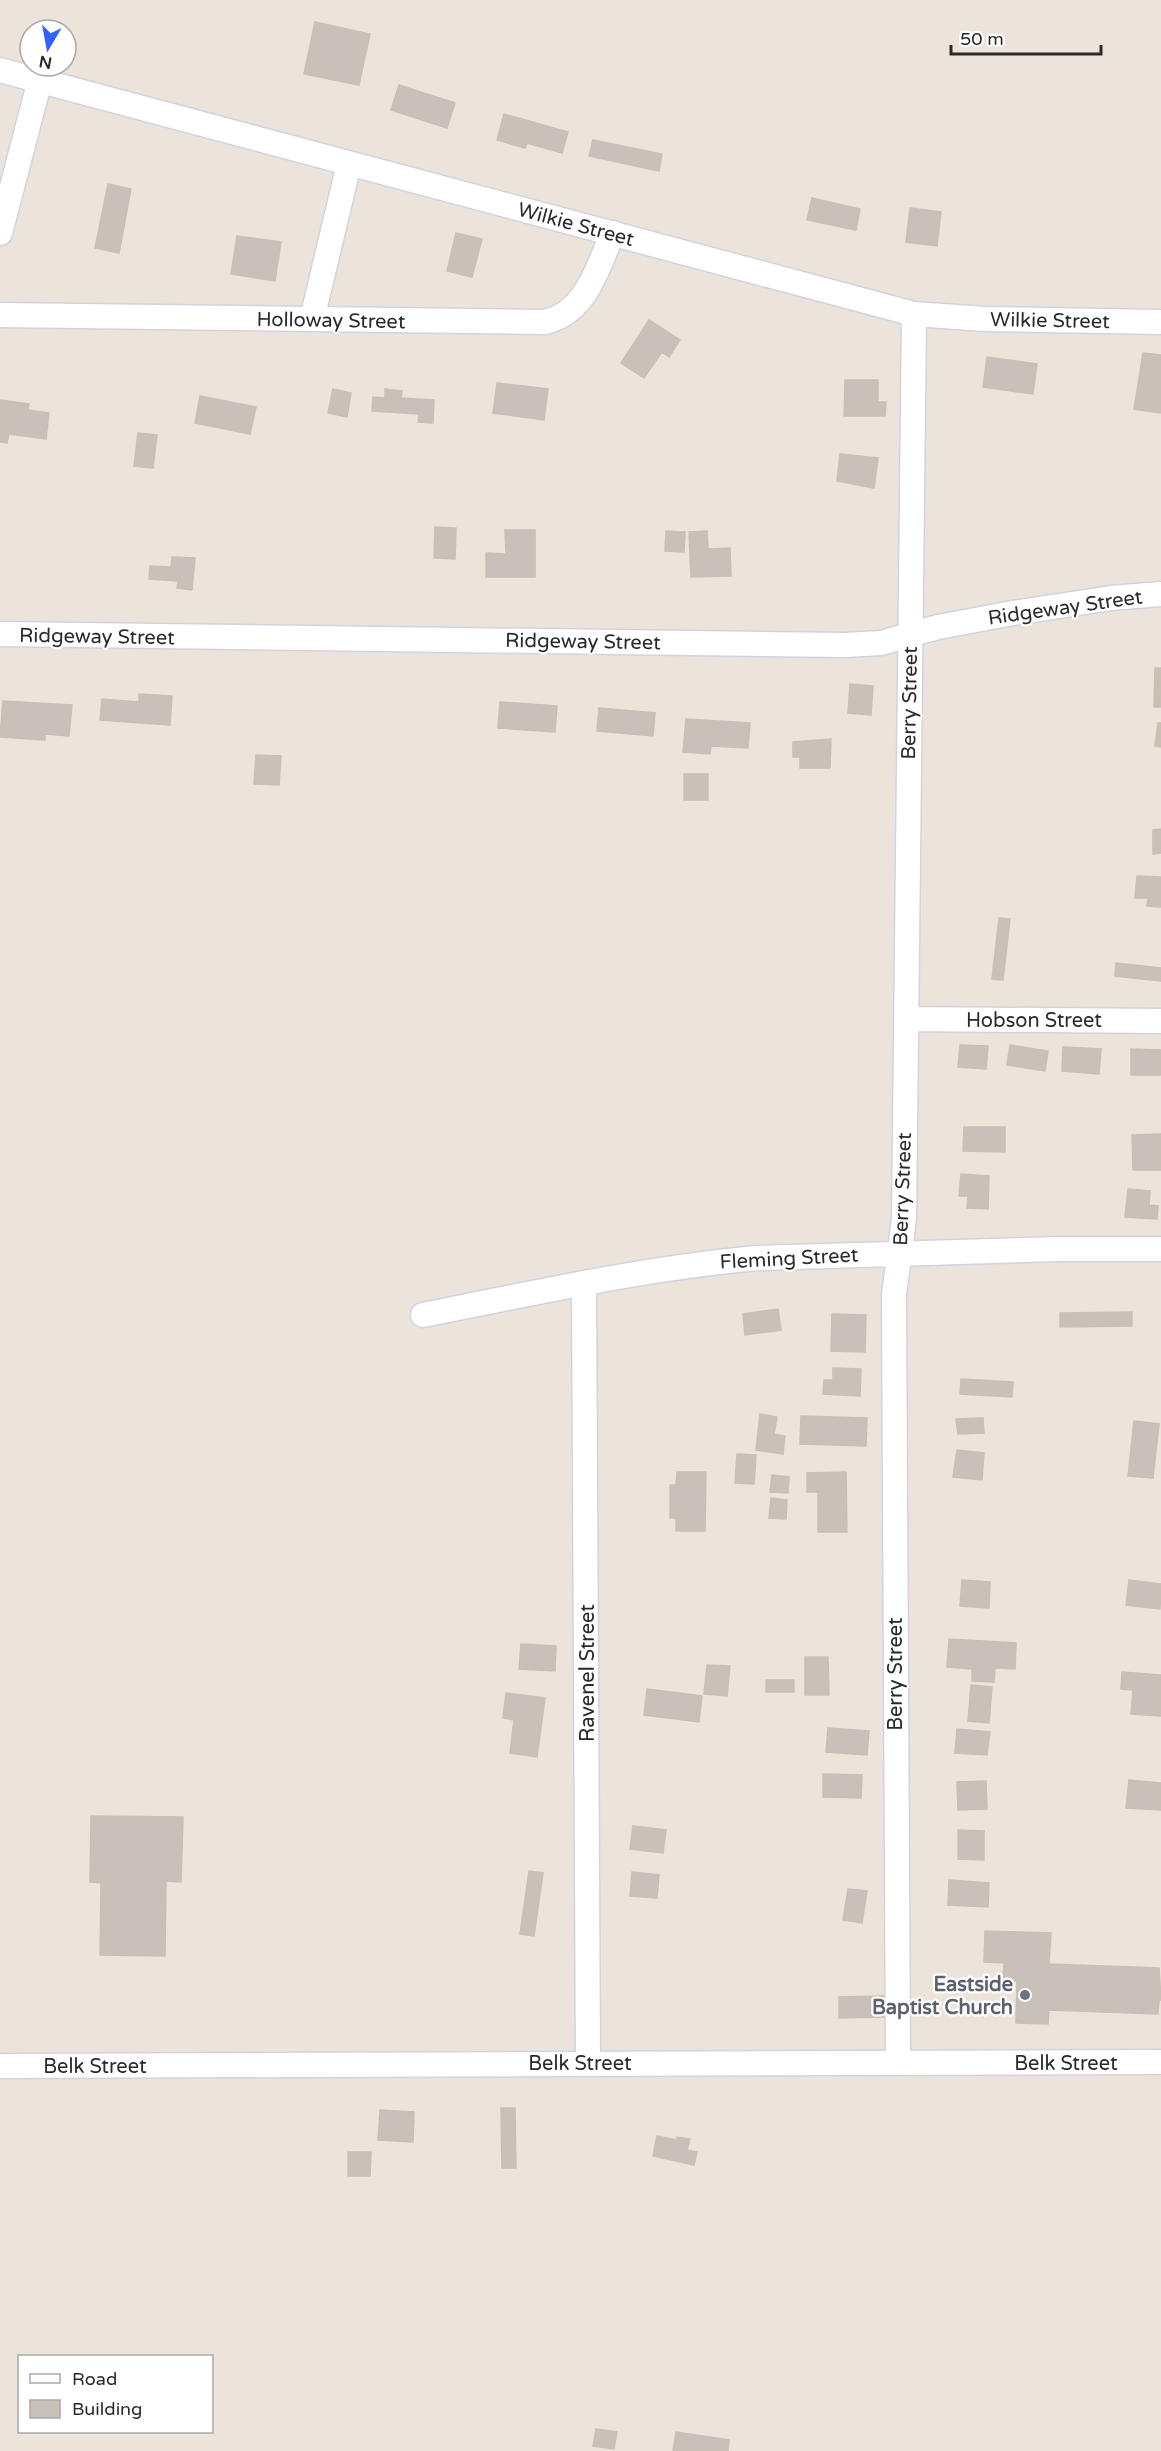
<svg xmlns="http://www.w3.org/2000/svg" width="1161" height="2451" font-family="'Varela Round',sans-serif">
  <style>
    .building { fill: #c7c1ba; stroke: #c7c0b4; stroke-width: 1.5 }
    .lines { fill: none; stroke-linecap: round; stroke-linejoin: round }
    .minor-casing { stroke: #cfd4e3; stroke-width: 27 }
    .minor { stroke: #fff; stroke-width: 24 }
    .worship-dot { fill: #6b7280; stroke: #fff; stroke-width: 2 }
    .labels { text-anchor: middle; stroke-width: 4.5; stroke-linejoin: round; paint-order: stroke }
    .street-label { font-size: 20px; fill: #292929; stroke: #fff }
    .worship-label { font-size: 20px; font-weight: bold; fill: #5b616d; stroke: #fff; text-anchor: end }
  </style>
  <rect width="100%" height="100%" fill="#ece4da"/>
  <path class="building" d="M315 22 370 34 359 85 304 74Z
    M399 85 455 103 447 128 391 110Z
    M504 114 568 132 562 153 527 143 525 148 497 140Z
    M593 140 662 154 659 171 589 156Z
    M108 184 131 189 119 253 95 248Z
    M812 198 860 209 856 230 807 220Z
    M910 208 941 212 937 246 906 242Z
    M456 233 482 239 472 277 447 271Z
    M237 236 281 242 275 281 231 274Z
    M649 320 680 340 669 357 662 352 644 378 621 363Z
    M1143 353 1161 355V413L1134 409Z
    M987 357 1037 364 1033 394 983 387Z
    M845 380H878V402H886L885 416H844Z
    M497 383 548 389 544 420 493 413Z
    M333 389 351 393 347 417 328 413Z
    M385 389 402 391 401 398 434 400 433 423 418 422 419 414 372 411 373 397 385 398Z
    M200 396 256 407 250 434 195 423Z
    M0 400 29 404 28 410 49 413 46 439 9 434 7 443 0 442Z
    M138 433 157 435 153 468 134 466Z
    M840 454 878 458 874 488 837 481Z
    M435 527 456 528 455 559 434 558Z
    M505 530H535V577H486V553L506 554Z
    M666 531 685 532 684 552 665 551Z
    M707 531 708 549 730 548 731 576 691 577 689 532Z
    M172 557 195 558 192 590 177 588 178 581 149 579 150 566 171 567Z
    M1155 668H1161V707H1154Z
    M850 684 873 686 871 715 848 713Z
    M139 694 172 696 170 725 100 720 102 699 139 702Z
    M3 701 72 705 69 736 45 734V740L0 737Z
    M500 702 557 706 555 732 498 728Z
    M599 708 655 713 653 736 597 731Z
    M686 719 750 723 748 748 711 746 710 754 683 752Z
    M1158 723H1161V747L1155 746Z
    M831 739 830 768H800V757H793V742Z
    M256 755 281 756 279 785 254 784Z
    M684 774H708V800H684Z
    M1161 829V853L1153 854V830Z
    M1137 876 1161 877V907L1147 906 1148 898H1135Z
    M999 918 1010 919 1003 980 992 979Z
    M1116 963 1161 968V981L1115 976Z
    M960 1045 988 1046 986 1069 958 1067Z
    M1010 1045 1048 1051 1045 1071 1007 1065Z
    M1063 1047 1101 1049 1099 1074 1062 1071Z
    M1131 1049 1161 1050V1075H1131Z
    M964 1127H1005V1152L963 1151Z
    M1161 1134V1170H1133L1132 1135Z
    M961 1174 989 1176 988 1209 967 1208 968 1196H959Z
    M1128 1189 1150 1191 1149 1205 1158 1206 1157 1219 1125 1217Z
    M778 1309 781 1330 745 1335 743 1314Z
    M1132 1312V1326L1060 1327V1313Z
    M832 1314 866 1315 865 1352 831 1351Z
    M833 1368 861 1369 860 1396 823 1394 824 1380H833Z
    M961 1379 1013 1382 1012 1397 960 1394Z
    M760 1414 777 1417 774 1434 785 1436 783 1454 756 1450Z
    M801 1416 867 1418 866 1446 800 1444Z
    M983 1418 984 1433 958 1434 956 1419Z
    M1134 1421 1159 1424 1153 1478 1128 1476Z
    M957 1450 984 1453 982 1480 953 1477Z
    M737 1454 756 1455 754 1484 735 1483Z
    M677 1472H706L705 1531H676V1518H670V1485H676Z
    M846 1472 847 1532H818V1492H807V1473Z
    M772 1475 789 1477 788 1493 770 1492Z
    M771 1498 787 1500 786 1519 769 1518Z
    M962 1580 990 1582 989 1608 960 1606Z
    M1129 1580 1161 1584 1160 1609 1126 1605Z
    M949 1639 1016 1643 1015 1669 995 1668 994 1682 972 1681V1669L947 1667Z
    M521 1644 556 1646 555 1671 519 1669Z
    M805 1657H828L829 1695H805Z
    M707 1665 730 1666 727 1696 704 1694Z
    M1122 1672 1161 1675V1716L1131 1714 1133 1690 1121 1689Z
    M766 1680H794V1692H766Z
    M971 1685 992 1687 989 1723 968 1721Z
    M647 1689 702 1696 699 1722 644 1715Z
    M506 1693 545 1698 537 1757 510 1753 514 1720 503 1718Z
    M828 1728 869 1731 867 1755 826 1752Z
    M957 1729 990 1732 987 1755 955 1753Z
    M823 1774 862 1775 861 1798 823 1797Z
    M1129 1780 1161 1783V1810L1126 1808Z
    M986 1781 987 1809 958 1810 957 1782Z
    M91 1816 183 1817 181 1882 166 1881 165 1956 100 1955 101 1883 90 1882Z
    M633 1826 666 1830 663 1853 630 1849Z
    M958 1830 984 1831V1860L958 1859Z
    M529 1871 543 1873 534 1936 520 1934Z
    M632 1872 659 1875 657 1898 630 1896Z
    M949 1880 989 1883 988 1907 948 1905Z
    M848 1889 867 1891 862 1923 843 1920Z
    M985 1931 1051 1933 1049 1964 1159 1968 1161 2000H1159L1158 2014 1049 2010 1048 2024 1016 2023 1017 1981H1003L1004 1963 984 1962Z
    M884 1996V2017L839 2018V1997Z
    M501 2108H515L516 2168H502Z
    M380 2110 414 2112 413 2142 378 2140Z
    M657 2136 677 2140V2137L690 2139 687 2150 697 2152 694 2165 653 2156Z
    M348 2152H371L370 2176H348Z
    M596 2429 617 2432 614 2449 593 2446Z
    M676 2432 729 2440 728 2451H673Z"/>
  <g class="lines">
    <defs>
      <path id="minor" d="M0 70 914 314 985 319 1161 322
        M0 233 40 80
        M0 315 545 322C587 312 597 268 613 233
        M312 319 349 164
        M0 634 845 645 881 643 938 627 1013 613 1111 598 1161 594
        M906 1019 1161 1021
        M584 1283 588 2063
        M423 1315C534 1293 645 1268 758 1258L1058 1249H1161
        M898 2063 894 1295 904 1219 914 314
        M0 2066 1161 2062"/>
    </defs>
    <use href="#minor" class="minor-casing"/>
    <use href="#minor" class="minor"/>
  </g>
  <circle class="worship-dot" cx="1025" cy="1995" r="6"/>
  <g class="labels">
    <g class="street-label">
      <text transform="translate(576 224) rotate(15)" y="7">Wilkie Street</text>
      <text transform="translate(331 320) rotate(1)" y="7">Holloway Street</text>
      <text transform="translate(1050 320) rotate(1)" y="7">Wilkie Street</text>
      <text transform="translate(1065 607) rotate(-8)" y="7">Ridgeway Street</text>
      <text transform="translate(97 636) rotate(1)" y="7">Ridgeway Street</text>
      <text transform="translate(583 641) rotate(1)" y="7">Ridgeway Street</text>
      <text transform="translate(909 703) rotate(-89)" y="7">Berry Street</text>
      <text x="1034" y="1027">Hobson Street</text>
      <text transform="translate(902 1189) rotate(-88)" y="7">Berry Street</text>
      <text transform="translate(789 1258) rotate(-3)" y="7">Fleming Street</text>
      <text transform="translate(587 1673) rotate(-90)" y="7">Ravenel Street</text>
      <text transform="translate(895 1674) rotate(-90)" y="7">Berry Street</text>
      <text x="580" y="2070">Belk Street</text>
      <text x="1066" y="2070">Belk Street</text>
      <text x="95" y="2073">Belk Street</text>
    </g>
    <g class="worship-label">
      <text x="1013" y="1991">Eastside<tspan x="1013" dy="23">Baptist Church</tspan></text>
    </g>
  </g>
  <rect x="18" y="2355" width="195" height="78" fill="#ffffff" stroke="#a9a9a9" stroke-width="1.5"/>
  <rect x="30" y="2374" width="30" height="9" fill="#ffffff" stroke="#a9a9a9" stroke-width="1.5"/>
  <text x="72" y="2385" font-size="18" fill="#292929">Road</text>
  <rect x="30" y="2400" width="30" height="18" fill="#c7c1ba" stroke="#a9a9a9" stroke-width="1.5"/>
  <text x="72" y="2415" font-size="18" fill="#292929">Building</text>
  <g transform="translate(48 48) rotate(190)"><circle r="28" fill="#ffffff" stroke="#a9a9a9" stroke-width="1.5"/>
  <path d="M0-4.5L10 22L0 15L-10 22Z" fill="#3461ff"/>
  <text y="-9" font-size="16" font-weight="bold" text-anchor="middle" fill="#292929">N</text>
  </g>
  <path d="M951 45v9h150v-9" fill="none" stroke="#292929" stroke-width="3"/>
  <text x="960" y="45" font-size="18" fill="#292929" stroke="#ffffff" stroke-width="4.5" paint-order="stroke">50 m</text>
</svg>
